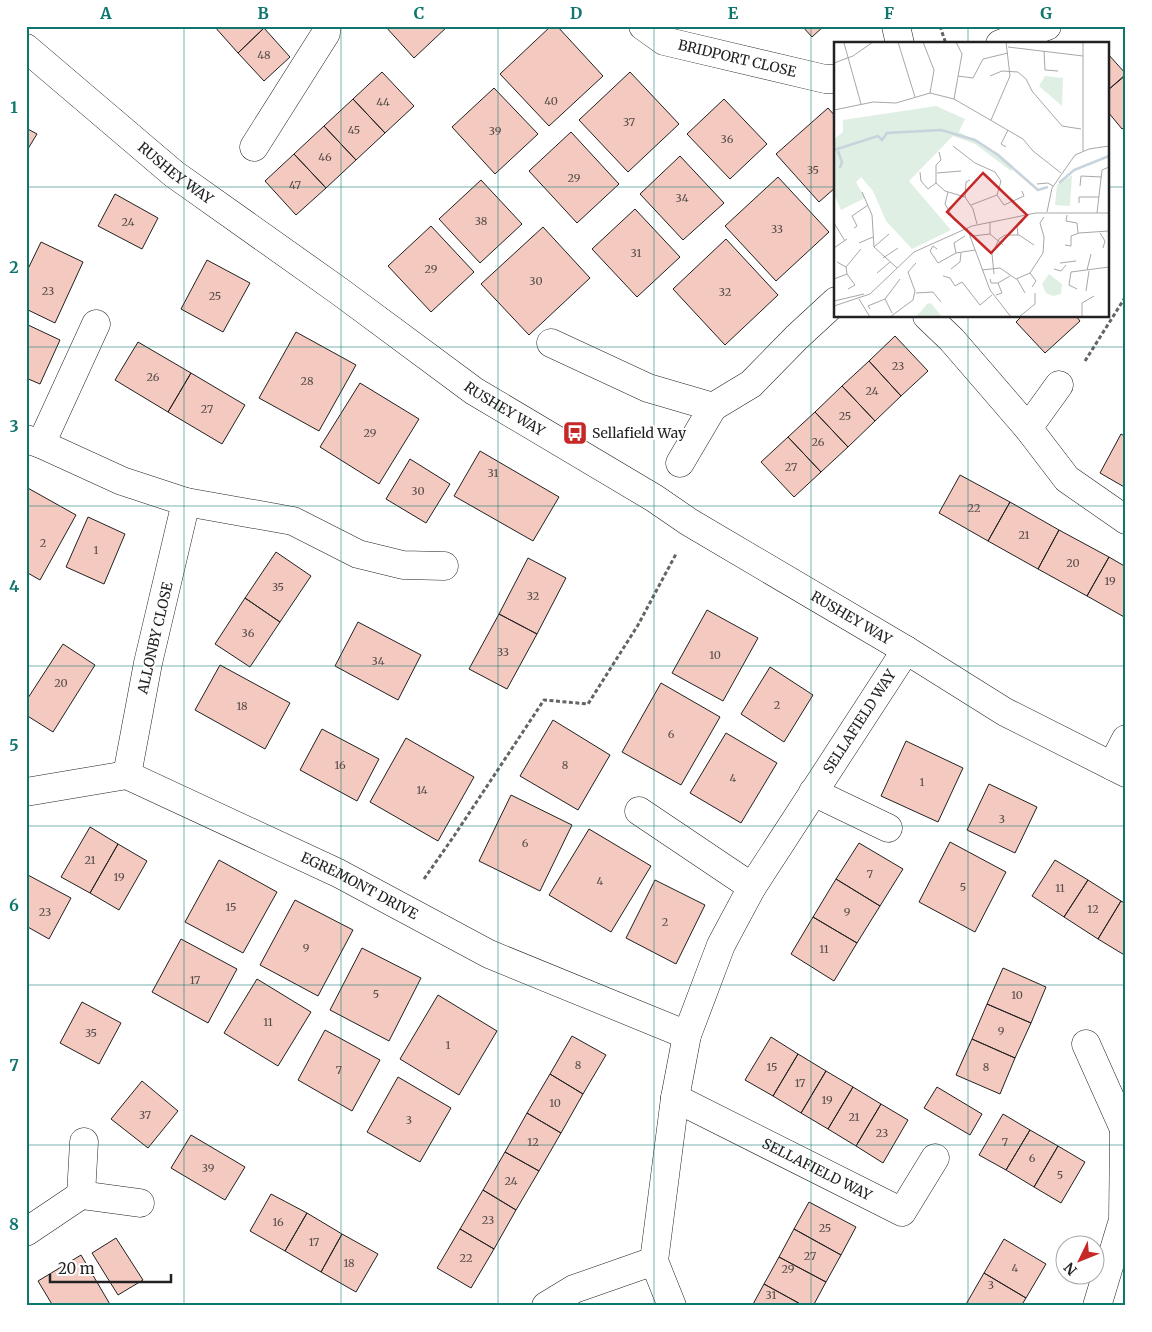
<svg xmlns="http://www.w3.org/2000/svg" width="1152" height="1332" font-family="Merriweather,serif">
  <style>
    .building { fill: #f3c9c0; stroke: #222 }
    .lines { fill: none; stroke-linecap: round; stroke-linejoin: round }
    .street-casing { stroke: #222; stroke-width: 29 }
    .secondary-casing { stroke: #222; stroke-width: 29 }
    .path { stroke: #646464; stroke-width: 3; stroke-dasharray: 4 2.5; stroke-linecap: butt }
    .street { stroke: #fff; stroke-width: 28 }
    .secondary { stroke: #fff; stroke-width: 28 }
    .grid { fill: none; stroke: #0f766e; stroke-width: 1; stroke-opacity: 0.55 }
    .labels { text-anchor: middle; stroke-width: 4; stroke-linejoin: round; paint-order: stroke }
    .number-label { font-size: 11px; fill: #564c4a }
    .street-label { font-size: 14px; fill: #222; stroke: #fff }
    .poi-label { font-size: 14px; fill: #222; stroke: #fff; text-anchor: start }
    .inset-river { fill: none; stroke: #c7d3dd; stroke-width: 2.5 }
    .inset-road { fill: none; stroke: #a7a7a7; stroke-width: 1 }
    .view { fill: #c62828; fill-opacity: 0.15; stroke: #c62828; stroke-width: 2.5 }
    .inset-edge { fill: none; stroke: #222; stroke-width: 2.5 }
    .neatline { fill: none; stroke: #0f766e; stroke-width: 2 }
    .grid-label { font-size: 16px; text-anchor: middle; font-weight: bold; fill: #0f766e }
  </style>
  <rect width="100%" height="100%" fill="#fff"/>
  <path class="building" d="M214 26H262L264 28 238 53Z
    M385 26H448L414 58Z
    M551 26H557L603 76 549 126 500 74Z
    M802 26H824L812 37Z
    M264 28 290 57 264 81 238 53Z
    M1108 54 1126 74 1108 90Z
    M382 72 414 106 385 133 353 99Z
    M630 72 679 124 628 172 579 120Z
    M1126 75V126L1122 129 1108 112V90Z
    M494 88 538 134 495 174 452 127Z
    M353 99 385 133 356 160 324 126Z
    M724 99 767 144 730 179 687 134Z
    M828 108 836 117V187L819 202 776 154Z
    M324 126 356 160 326 188 294 154Z
    M26 128 37 134 26 152Z
    M571 132 619 184 577 223 529 171Z
    M294 154 326 188 296 215 265 181Z
    M680 156 724 203 683 240 640 194Z
    M778 177 829 232 776 281 725 226Z
    M481 180 522 224 480 263 439 219Z
    M115 194 158 218 142 249 98 226Z
    M635 209 680 257 637 297 592 249Z
    M431 226 474 272 431 312 388 266Z
    M543 227 590 278 529 335 481 284Z
    M726 239 778 295 725 345 673 289Z
    M41 242 83 262 55 323 26 309V273Z
    M207 260 250 283 223 332 181 309Z
    M1022 316H1076L1080 321 1045 353 1016 322Z
    M26 324 60 340 40 384 26 378Z
    M296 332 356 365 319 431 259 398Z
    M895 336 928 371 901 396 869 361Z
    M138 342 191 373 168 412 115 380Z
    M869 361 901 396 875 421 842 386Z
    M191 373 245 405 222 444 168 412Z
    M360 383 419 419 379 484 320 447Z
    M842 386 875 421 848 447 815 412Z
    M815 412 848 447 821 472 788 437Z
    M1121 434 1126 437V488L1100 473Z
    M788 437 821 472 794 497 761 462Z
    M480 451 559 497 533 541 454 496Z
    M410 459 450 484 426 523 386 499Z
    M960 475 1010 502 988 541 939 513Z
    M26 487 76 515 40 580 26 572Z
    M1010 502 1059 530 1038 569 988 541Z
    M88 517 125 534 104 584 66 567Z
    M1059 530 1109 557 1087 596 1038 569Z
    M276 552 311 576 280 622 245 598Z
    M1109 557 1126 567V618L1087 596Z
    M528 558 566 578 537 634 499 614Z
    M245 598 280 622 250 667 215 644Z
    M707 610 758 638 723 701 672 673Z
    M499 614 537 634 507 689 469 669Z
    M358 622 421 655 398 700 335 666Z
    M63 644 95 665 53 732 26 715V701Z
    M220 665 290 703 265 749 195 710Z
    M770 667 813 695 784 742 741 714Z
    M661 683 720 717 681 785 622 752Z
    M553 720 610 755 578 810 520 776Z
    M322 729 379 759 357 801 300 770Z
    M726 733 777 763 741 823 690 793Z
    M406 738 474 777 438 841 370 802Z
    M906 741 963 768 938 822 881 796Z
    M989 784 1037 807 1015 853 967 830Z
    M511 795 572 825 540 891 479 861Z
    M90 827 118 844 90 893 61 877Z
    M589 829 651 866 611 932 549 895Z
    M950 842 1006 872 975 932 919 902Z
    M859 843 903 869 880 906 836 879Z
    M118 844 147 861 119 910 90 893Z
    M219 860 277 892 243 953 185 922Z
    M1055 860 1088 880 1064 917 1032 896Z
    M26 874 71 898 49 939 26 926Z
    M836 879 880 906 857 943 813 917Z
    M655 880 705 905 676 964 626 938Z
    M1088 880 1121 901 1098 939 1064 917Z
    M295 900 353 930 318 996 260 965Z
    M1121 901 1126 904V956L1098 939Z
    M813 917 857 943 834 981 791 954Z
    M181 939 237 969 208 1023 152 992Z
    M362 948 421 978 389 1041 330 1010Z
    M1003 968 1046 987 1031 1023 987 1004Z
    M257 979 311 1012 278 1066 224 1033Z
    M438 995 497 1031 459 1095 400 1059Z
    M82 1002 121 1023 99 1064 60 1043Z
    M987 1004 1031 1023 1015 1058 972 1039Z
    M325 1030 380 1060 352 1111 298 1080Z
    M572 1036 606 1055 583 1094 550 1074Z
    M771 1037 798 1054 773 1096 745 1080Z
    M972 1039 1015 1058 1000 1094 956 1075Z
    M798 1054 826 1071 801 1113 773 1096Z
    M826 1071 853 1087 828 1129 801 1113Z
    M550 1074 583 1094 561 1133 527 1113Z
    M398 1077 451 1108 420 1162 367 1132Z
    M142 1081 178 1111 148 1148 111 1119Z
    M853 1087 881 1104 856 1146 828 1129Z
    M937 1087 982 1114 970 1135 924 1108Z
    M881 1104 908 1120 883 1163 856 1146Z
    M527 1113 561 1133 539 1171 505 1152Z
    M1003 1114 1030 1130 1006 1170 979 1155Z
    M1030 1130 1058 1146 1034 1187 1006 1170Z
    M191 1135 245 1167 225 1200 171 1168Z
    M1058 1146 1085 1162 1061 1203 1034 1187Z
    M505 1152 539 1171 516 1210 483 1190Z
    M483 1190 516 1210 494 1249 460 1229Z
    M271 1194 307 1213 285 1251 250 1231Z
    M809 1202 856 1227 841 1255 794 1229Z
    M307 1213 342 1234 321 1272 285 1251Z
    M460 1229 494 1249 471 1288 437 1268Z
    M794 1229 841 1255 826 1282 779 1257Z
    M342 1234 378 1254 356 1292 321 1272Z
    M116 1238 143 1280 118 1295 92 1253Z
    M1004 1239 1046 1264 1026 1298 984 1273Z
    M81 1255 111 1306H53L38 1281Z
    M779 1257 826 1282 813 1306H804L764 1284Z
    M984 1273 1026 1298 1021 1306H965Z
    M764 1284 804 1306H752Z"/>
  <g class="lines">
    <defs>
      <g id="street">
        <path id="s1" d="M643 26 664 41 825 79H836"/>
        <path d="M896 26 900 44"/>
        <path d="M1000 44 1047 26"/>
        <path d="M254 147 326 33V26"/>
        <path d="M927 316 952 340 1028 428 1067 479 1126 520"/>
        <path d="M551 343 648 388 713 407"/>
        <path d="M1028 428 1059 385"/>
        <path d="M26 439 41 444 122 481 186 502 148 663 127 775"/>
        <path d="M41 444 96 324"/>
        <path d="M680 463 713 407 751 384 797 337 836 301"/>
        <path d="M186 502 293 521 358 554 403 565 444 566"/>
        <path id="s2" d="M26 792 127 775 338 873 489 954 687 1035"/>
        <path d="M813 792 888 828"/>
        <path d="M639 811 752 887"/>
        <path d="M1086 1044 1124 1129"/>
        <path id="s3" d="M675 1098 902 1212 935 1158"/>
        <path d="M81 1195 84 1142"/>
        <path d="M26 1232 81 1195 140 1203"/>
        <path d="M546 1306 574 1289 654 1261"/>
        <path id="s4" d="M672 1306 654 1261 675 1098 687 1035 721 945 752 887 906 650"/>
        <path d="M1097 1306 1123 1220 1124 1129 1126 1128"/>
      </g>
      <g id="secondary">
        <path id="s5" d="M26 48 174 174 339 291 474 391 654 498 689 522 906 650 1005 712 1126 773"/>
        <path d="M1112 766 1126 739"/>
      </g>
    </defs>
    <use href="#street" class="street-casing"/>
    <use href="#secondary" class="secondary-casing"/>
    <path class="path" d="M940 26 946 44
      M1085 361 1126 296
      M424 879 454 836 544 700 588 704 638 625 676 554"/>
    <use href="#street" class="street"/>
    <use href="#secondary" class="secondary"/>
  </g>
  <path class="grid" d="M184 26V1306M341 26V1306M498 26V1306M654 26V1306M811 26V1306M968 26V44M26 187H836M1108 187H1126M968 316V1306M26 347H1126M26 506H1126M26 666H1126M26 826H1126M26 985H1126M26 1145H1126"/>
  <defs>
    <symbol id="bus-square" viewBox="-11 -11 22 22"><rect x="-9" y="-9" width="18" height="18" rx="4" fill="#c62828" stroke="#fff"/><path d="M-5-6H5V4H4V6H2V4H-2V6H-4V4H-5ZM-3.5-4V0h7V-4ZM-3.5 1.2v1.5H-2V1.2ZM2 1.2v1.5H3.5V1.2Z" fill="#fff"/></symbol>
  </defs>
  <g fill-rule="evenodd">
    <use href="#bus-square" x="561" y="419" width="28" height="28"/>
  </g>
  <g class="labels">
    <g class="number-label">
      <text x="264" y="59">48</text>
      <text x="551" y="105">40</text>
      <text x="383" y="106">44</text>
      <text x="629" y="126">37</text>
      <text x="354" y="134">45</text>
      <text x="495" y="135">39</text>
      <text x="727" y="143">36</text>
      <text x="325" y="161">46</text>
      <text x="813" y="174">35</text>
      <text x="574" y="182">29</text>
      <text x="295" y="189">47</text>
      <text x="682" y="202">34</text>
      <text x="481" y="225">38</text>
      <text x="128" y="226">24</text>
      <text x="777" y="233">33</text>
      <text x="636" y="257">31</text>
      <text x="431" y="273">29</text>
      <text x="536" y="285">30</text>
      <text x="48" y="295">23</text>
      <text x="725" y="296">32</text>
      <text x="215" y="300">25</text>
      <text x="898" y="370">23</text>
      <text x="153" y="381">26</text>
      <text x="307" y="385">28</text>
      <text x="872" y="395">24</text>
      <text x="207" y="413">27</text>
      <text x="845" y="420">25</text>
      <text x="370" y="437">29</text>
      <text x="818" y="446">26</text>
      <text x="791" y="471">27</text>
      <text x="493" y="477">31</text>
      <text x="418" y="495">30</text>
      <text x="974" y="512">22</text>
      <text x="1024" y="539">21</text>
      <text x="43" y="547">2</text>
      <text x="96" y="554">1</text>
      <text x="1073" y="567">20</text>
      <text x="1110" y="585">19</text>
      <text x="278" y="591">35</text>
      <text x="533" y="600">32</text>
      <text x="248" y="637">36</text>
      <text x="503" y="656">33</text>
      <text x="715" y="659">10</text>
      <text x="378" y="665">34</text>
      <text x="61" y="687">20</text>
      <text x="777" y="709">2</text>
      <text x="242" y="710">18</text>
      <text x="671" y="738">6</text>
      <text x="340" y="769">16</text>
      <text x="565" y="769">8</text>
      <text x="733" y="782">4</text>
      <text x="922" y="786">1</text>
      <text x="422" y="794">14</text>
      <text x="1002" y="823">3</text>
      <text x="525" y="847">6</text>
      <text x="90" y="864">21</text>
      <text x="870" y="878">7</text>
      <text x="119" y="881">19</text>
      <text x="600" y="885">4</text>
      <text x="963" y="891">5</text>
      <text x="1060" y="892">11</text>
      <text x="231" y="911">15</text>
      <text x="1093" y="913">12</text>
      <text x="45" y="916">23</text>
      <text x="847" y="916">9</text>
      <text x="665" y="926">2</text>
      <text x="306" y="952">9</text>
      <text x="824" y="953">11</text>
      <text x="195" y="984">17</text>
      <text x="376" y="998">5</text>
      <text x="1017" y="999">10</text>
      <text x="268" y="1026">11</text>
      <text x="1001" y="1035">9</text>
      <text x="91" y="1037">35</text>
      <text x="448" y="1049">1</text>
      <text x="578" y="1069">8</text>
      <text x="772" y="1071">15</text>
      <text x="986" y="1071">8</text>
      <text x="339" y="1074">7</text>
      <text x="800" y="1087">17</text>
      <text x="827" y="1104">19</text>
      <text x="555" y="1107">10</text>
      <text x="145" y="1119">37</text>
      <text x="854" y="1121">21</text>
      <text x="409" y="1124">3</text>
      <text x="882" y="1137">23</text>
      <text x="533" y="1146">12</text>
      <text x="1005" y="1146">7</text>
      <text x="1032" y="1162">6</text>
      <text x="208" y="1172">39</text>
      <text x="1060" y="1179">5</text>
      <text x="511" y="1185">24</text>
      <text x="488" y="1224">23</text>
      <text x="278" y="1226">16</text>
      <text x="825" y="1232">25</text>
      <text x="314" y="1246">17</text>
      <text x="810" y="1260">27</text>
      <text x="466" y="1262">22</text>
      <text x="349" y="1267">18</text>
      <text x="1015" y="1272">4</text>
      <text x="788" y="1273">29</text>
      <text x="991" y="1289">3</text>
      <text x="771" y="1299">31</text>
    </g>
    <g class="street-label">
      <text dy="5" stroke="none"><textPath href="#s1" startOffset="101">BRIDPORT CLOSE</textPath></text>
      <text dy="5" stroke="none"><textPath href="#s5" startOffset="195">RUSHEY WAY</textPath></text>
      <text dy="5" stroke="none"><textPath href="#s5" startOffset="600">RUSHEY WAY</textPath></text>
      <text dy="5" stroke="none"><textPath href="#s5" startOffset="1005">RUSHEY WAY</textPath></text>
      <text transform="translate(155 638) rotate(-77)" y="5">ALLONBY CLOSE</text>
      <text dy="5" stroke="none"><textPath href="#s4" startOffset="636">SELLAFIELD WAY</textPath></text>
      <text dy="5" stroke="none"><textPath href="#s2" startOffset="360">EGREMONT DRIVE</textPath></text>
      <text dy="5" stroke="none"><textPath href="#s3" startOffset="159">SELLAFIELD WAY</textPath></text>
    </g>
    <g class="poi-label">
      <text x="592" y="438">Sellafield Way</text>
    </g>
  </g>
  <g transform="translate(834 42)">
    <rect width="275" height="275" fill="#fff"/>
    <path d="M211 34 229 36 228 64 205 44ZM102 64 131 77 125 90 164 111 180 125 177 129 141 102 119 94 75 139 117 188 78 207 52 179 39 149 27 135 22 140 31 156 7 168 0 152V97L9 90V78ZM238 133 236 164 221 163 223 143ZM215 232 228 242 227 252 219 254 212 251 208 242ZM97 261 108 275H82L93 262Z" fill="#e0efe3"/>
    <path class="inset-river" d="M0 108 44 94 48 98 53 91 107 88 141 98 164 113 204 148 214 145M4 109 8 120 6 126M225 141 240 128 275 114"/>
    <path class="inset-road" d="M64 0 81 55M89 0 100 28 96 51M10 1 27 62M174 5 249 14M210 9 211 28 224 29M0 21 19 14 39 0M124 34 139 36 149 17 174 11M156 34 168 29 184 30 192 37 198 49 228 84 247 87M120 57 128 12 122 0M0 68 39 60 62 61 96 51 120 57 189 97 199 109 227 131M157 78 176 34 172 0M119 104 141 121 161 130 167 139 163 153 137 163M172 105 167 102 174 88M249 109V0M105 110 107 118 102 123V141L111 149 131 155 139 167 143 182M86 130 87 139 94 147 102 141M103 131 127 129M203 142 214 141 219 144M246 144 247 134 268 135M28 150 38 173 40 205 63 226M114 150 111 162 121 179M163 153 170 163 190 154 188 149M131 155 132 140 136 138M245 161V155H265M213 170 218 146 241 113 255 107 275 104M263 171 268 128 275 125M233 173 232 179 243 181 244 191M0 181 11 199M156 181V192L169 203M20 186 23 184 18 174 34 163M133 186 156 248 177 275M266 191 271 199 269 206M184 193 183 184 189 179M139 194 156 192M25 201 39 195M231 203 237 204V194L245 191 275 189M40 205 55 192M0 206 13 197M103 207 99 204 96 209 104 221 122 211 141 208M122 211 120 201 131 194M49 216 64 206M226 221 242 219M12 225 27 207M117 227 126 220 127 211M220 227 227 229 232 223M148 228 166 226 182 237 196 231 209 211 210 195 206 181 210 175M253 228 257 212M43 231 56 220M196 231 202 239 198 245M13 232 21 243 14 247M160 232 158 212 165 197 171 193H185L200 203M109 234 116 236 121 244 128 240 146 263 158 253M0 237 13 232 12 225 3 220M156 237 157 241H164L176 234M183 237 191 251M243 247 235 243 237 230 275 225M252 249 255 229M82 251 99 250 107 260M162 253 168 251 164 241M25 257 36 275M0 259 30 252M0 264 36 252 80 210 138 184 202 171H275M36 267 34 264 51 257M58 271 51 257 66 237M56 275 79 258 81 249 74 230 82 221M185 275 201 262V251M248 275V261L260 254"/>
    <path class="view" d="M149 131 193 173 157 211 113 170Z"/>
    <rect width="275" height="275" class="inset-edge"/>
  </g>
  <rect width="1152" height="1332" fill="none" stroke="#ffffff" stroke-width="55"/>
  <g transform="translate(1080 1260) rotate(227)"><circle r="24" fill="#ffffff" stroke="#a7a7a7"/>
  <path d="M0-4L9 19L0 12L-9 19Z" fill="#c62828"/>
  <text y="-8" font-size="14" font-weight="bold" text-anchor="middle" fill="#222222">N</text>
  </g>
  <path d="M50 1274v8h121v-8" fill="none" stroke="#222222" stroke-width="2.5"/>
  <text x="58" y="1274" font-size="15" fill="#222222" stroke="#ffffff" stroke-width="4" paint-order="stroke">20 m</text>
  <rect x="28" y="28" width="1096" height="1276" class="neatline"/>
  <g class="grid-label">
    <text x="106" y="19">A</text>
    <text x="263" y="19">B</text>
    <text x="419" y="19">C</text>
    <text x="576" y="19">D</text>
    <text x="733" y="19">E</text>
    <text x="889" y="19">F</text>
    <text x="1046" y="19">G</text>
    <text x="14" y="113">1</text>
    <text x="14" y="273">2</text>
    <text x="14" y="432">3</text>
    <text x="14" y="592">4</text>
    <text x="14" y="751">5</text>
    <text x="14" y="911">6</text>
    <text x="14" y="1071">7</text>
    <text x="14" y="1230">8</text>
  </g>
</svg>
